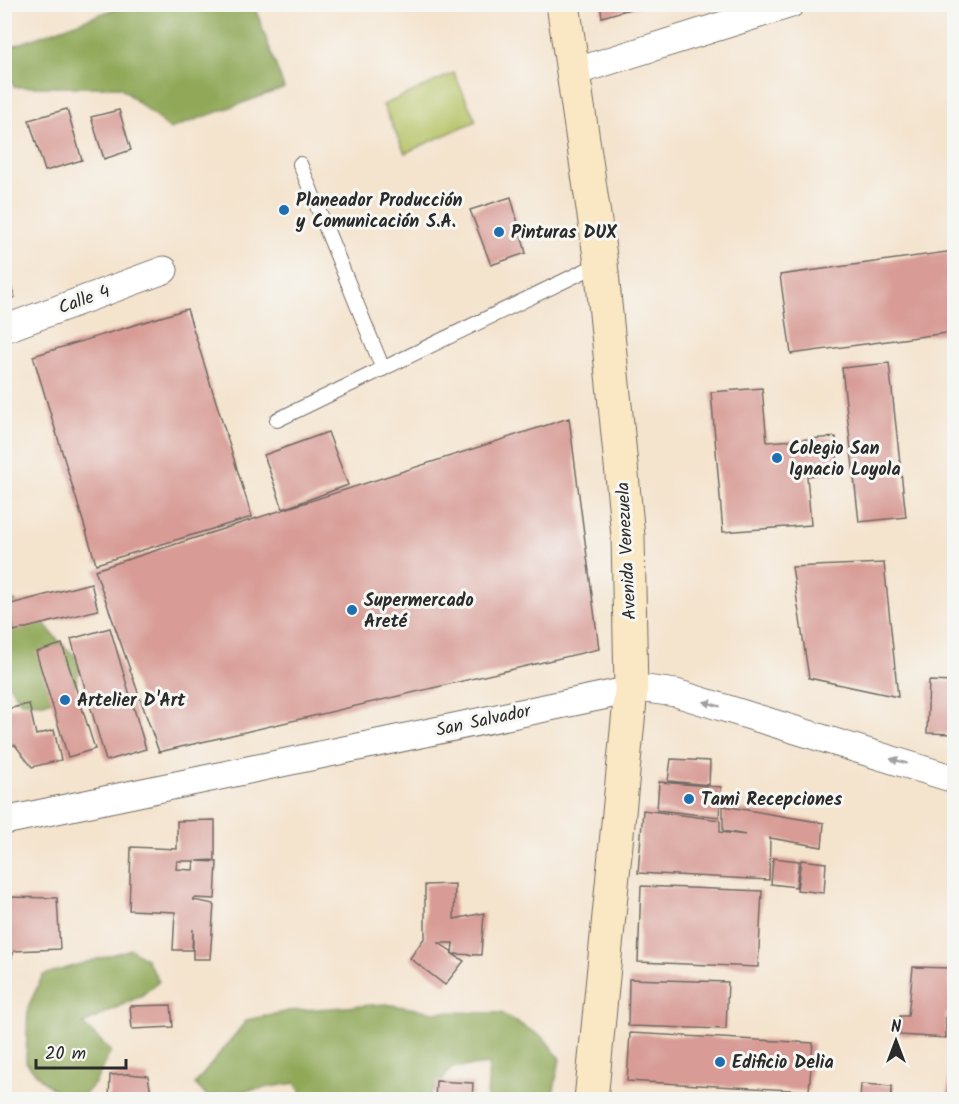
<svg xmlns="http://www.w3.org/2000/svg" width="959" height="1104" font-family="Kalam,sans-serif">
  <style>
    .green { fill: #b5c263; stroke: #707647; stroke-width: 1.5 }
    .forest { fill: #90a859; stroke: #5e6a42; stroke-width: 1.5 }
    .building { fill: #d89b95; fill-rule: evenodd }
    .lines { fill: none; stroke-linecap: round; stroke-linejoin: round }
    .lane-casing { stroke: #716b64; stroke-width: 16 }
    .street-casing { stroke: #716b64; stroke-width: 29 }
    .secondary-casing { stroke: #716b64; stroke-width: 35 }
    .lane { stroke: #fff; stroke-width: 14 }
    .street { stroke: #fff; stroke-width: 27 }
    .secondary { stroke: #fae7c3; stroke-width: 33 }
    .oneway { fill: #a0a0a0 }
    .poi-dot { fill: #1f6fb2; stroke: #f6f6f2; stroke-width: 2 }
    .labels { text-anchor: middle; stroke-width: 6; stroke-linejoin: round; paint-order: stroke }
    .poi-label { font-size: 18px; font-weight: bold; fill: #2b2b2b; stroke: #f6f6f2; text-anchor: start }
    .street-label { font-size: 18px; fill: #2b2b2b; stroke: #f6f6f2 }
  </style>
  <rect width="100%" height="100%" fill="#f6f6f2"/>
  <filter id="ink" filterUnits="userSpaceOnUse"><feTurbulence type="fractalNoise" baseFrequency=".0167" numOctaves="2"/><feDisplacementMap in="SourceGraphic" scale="12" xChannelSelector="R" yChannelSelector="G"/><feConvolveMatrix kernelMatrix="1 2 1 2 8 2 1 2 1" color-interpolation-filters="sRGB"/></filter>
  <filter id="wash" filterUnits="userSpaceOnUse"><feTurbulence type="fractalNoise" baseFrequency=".008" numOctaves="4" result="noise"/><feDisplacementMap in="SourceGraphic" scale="24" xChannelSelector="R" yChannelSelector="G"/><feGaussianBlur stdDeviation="1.35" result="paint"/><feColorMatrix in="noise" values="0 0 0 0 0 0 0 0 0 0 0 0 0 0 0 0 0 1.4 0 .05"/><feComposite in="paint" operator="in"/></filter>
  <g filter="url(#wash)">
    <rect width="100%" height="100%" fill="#f4e3cd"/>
    <path class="green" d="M454 73 476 121 405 153 383 105Z"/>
    <path class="forest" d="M128 4 254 5 284 88 170 129 120 87H14L5 60V49Z
      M8 598 34 611 56 638 81 662 74 691 44 703 21 702 5 679 4 599Z
      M131 949 146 959 159 981 142 995 83 1024 111 1051 95 1083 81 1099C59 1100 39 1078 26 1062L28 1007 43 975Z
      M386 1004 434 1012 501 1013 544 1038 560 1059 552 1099H487L489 1064 452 1068 427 1099H305L295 1083 208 1097 195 1084 247 1020 289 1011Z"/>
    <g id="blocks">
      <path class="building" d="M600 4H644V5L602 17Z
        M67 109 82 160 45 171 29 120Z
        M119 110 131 150 104 159 91 117Z
        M511 197 526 253 491 265 470 210Z
        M954 251V332L791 354 780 275Z
        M4 269 15 297 4 301Z
        M187 309 252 517 96 564 33 356Z
        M889 363 906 517 859 522 842 368Z
        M762 388 767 442 836 437 838 473 807 476 811 525 723 532 711 392Z
        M569 418 599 649 159 752 95 570Z
        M328 432 348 485 283 509 264 455Z
        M884 563 898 697 809 678 792 567Z
        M91 583 98 610 14 631 7 605Z
        M110 628 146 749 106 761 71 639Z
        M62 644 95 749 68 757 36 652Z
        M929 681 954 682V734L927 733Z
        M5 701 7 709 29 704 36 735 54 730 61 760 32 767 15 745 5 747Z
        M671 759 710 761 709 785 668 781Z
        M659 782 721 787 719 817 657 810Z
        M723 806 824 823 822 847 770 838 769 880 638 873 643 810 720 820V832L746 835 723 831Z
        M215 820V860L197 861 217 862 215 899 194 898 193 900 214 904 210 959H193V929L192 950H173L175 912 129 910 131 847 177 849V821ZM177 861H194L193 870 176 869Z
        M773 858 799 861 796 887 771 884Z
        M801 860 826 863 824 893 797 890Z
        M455 884 454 919 484 913 481 955 453 954 464 961 445 985 410 958 425 937V885ZM439 943H453L452 953 451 951Z
        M641 886 762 891 758 967 638 962Z
        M4 897 57 898 60 949 14 951 7 970H4Z
        M913 967 950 968V1013H946V1038L900 1035V1016H908Z
        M629 979 728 982 726 1029 628 1026Z
        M171 1005 173 1027 132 1029 130 1006Z
        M4 1028H6L7 1057H4Z
        M630 1033 813 1043 809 1091 627 1081Z
        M951 1046H954V1100H947Z
        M129 1074 148 1076 152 1100H109L110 1075Z
        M436 1081 473 1083 472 1100H435Z
        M861 1084 892 1086 891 1100H860Z"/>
    </g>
  </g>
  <g filter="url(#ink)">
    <use href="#blocks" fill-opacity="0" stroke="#716b64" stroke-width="1.5"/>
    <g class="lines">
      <defs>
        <path id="lane" d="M300 164 383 369
          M277 420 601 263"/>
        <path id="street" d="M574 72 791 4
          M4 329 164 270
          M4 821 631 690 646 689 676 693 954 779"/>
        <path id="secondary" d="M563 4 601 263 628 536 631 690 591 1100"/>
      </defs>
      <use href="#lane" class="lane-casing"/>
      <use href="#street" class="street-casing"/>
      <use href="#secondary" class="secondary-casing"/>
      <use href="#lane" class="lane"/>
      <use href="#street" class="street"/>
      <use href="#secondary" class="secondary"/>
    </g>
    <defs><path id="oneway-solid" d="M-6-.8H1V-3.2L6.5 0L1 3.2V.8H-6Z" transform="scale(1.5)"/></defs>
    <g class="oneway">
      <use href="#oneway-solid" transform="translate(712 704) rotate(-163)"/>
      <use href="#oneway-solid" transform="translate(899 761) rotate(-163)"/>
    </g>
  </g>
  <g class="poi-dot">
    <circle cx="284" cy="210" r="6"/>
    <circle cx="499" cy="232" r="6"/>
    <circle cx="777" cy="458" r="6"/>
    <circle cx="352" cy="610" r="6"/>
    <circle cx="65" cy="700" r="6"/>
    <circle cx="689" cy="799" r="6"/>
    <circle cx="720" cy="1062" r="6"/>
  </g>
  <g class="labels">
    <g class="poi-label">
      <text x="296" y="206">Planeador Producción<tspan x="296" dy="21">y Comunicación S.A.</tspan></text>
      <text x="511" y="238">Pinturas DUX</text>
      <text x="789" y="454">Colegio San<tspan x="789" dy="21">Ignacio Loyola</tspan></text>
      <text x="364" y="606">Supermercado<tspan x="364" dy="21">Areté</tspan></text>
      <text x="77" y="706">Artelier D'Art</text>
      <text x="701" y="805">Tami Recepciones</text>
      <text x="732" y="1068">Edificio Delia</text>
    </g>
    <g class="street-label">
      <text transform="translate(84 299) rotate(-20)" y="6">Calle 4</text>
      <text transform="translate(626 551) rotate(-93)" y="6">Avenida Venezuela</text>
      <text transform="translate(483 720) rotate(-12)" y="6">San Salvador</text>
    </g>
  </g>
  <rect width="959" height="1104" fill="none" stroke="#f6f6f2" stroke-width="24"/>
  <g transform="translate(896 1041)" stroke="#f6f6f2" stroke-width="4.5" paint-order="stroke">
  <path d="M0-4.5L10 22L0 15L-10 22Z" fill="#2b2b2b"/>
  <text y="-9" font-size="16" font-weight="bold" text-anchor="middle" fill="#2b2b2b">N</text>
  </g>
  <path d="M36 1059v9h90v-9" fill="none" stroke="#2b2b2b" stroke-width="3"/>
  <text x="45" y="1059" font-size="18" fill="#2b2b2b" stroke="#f6f6f2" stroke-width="4.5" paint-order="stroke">20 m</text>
</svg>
